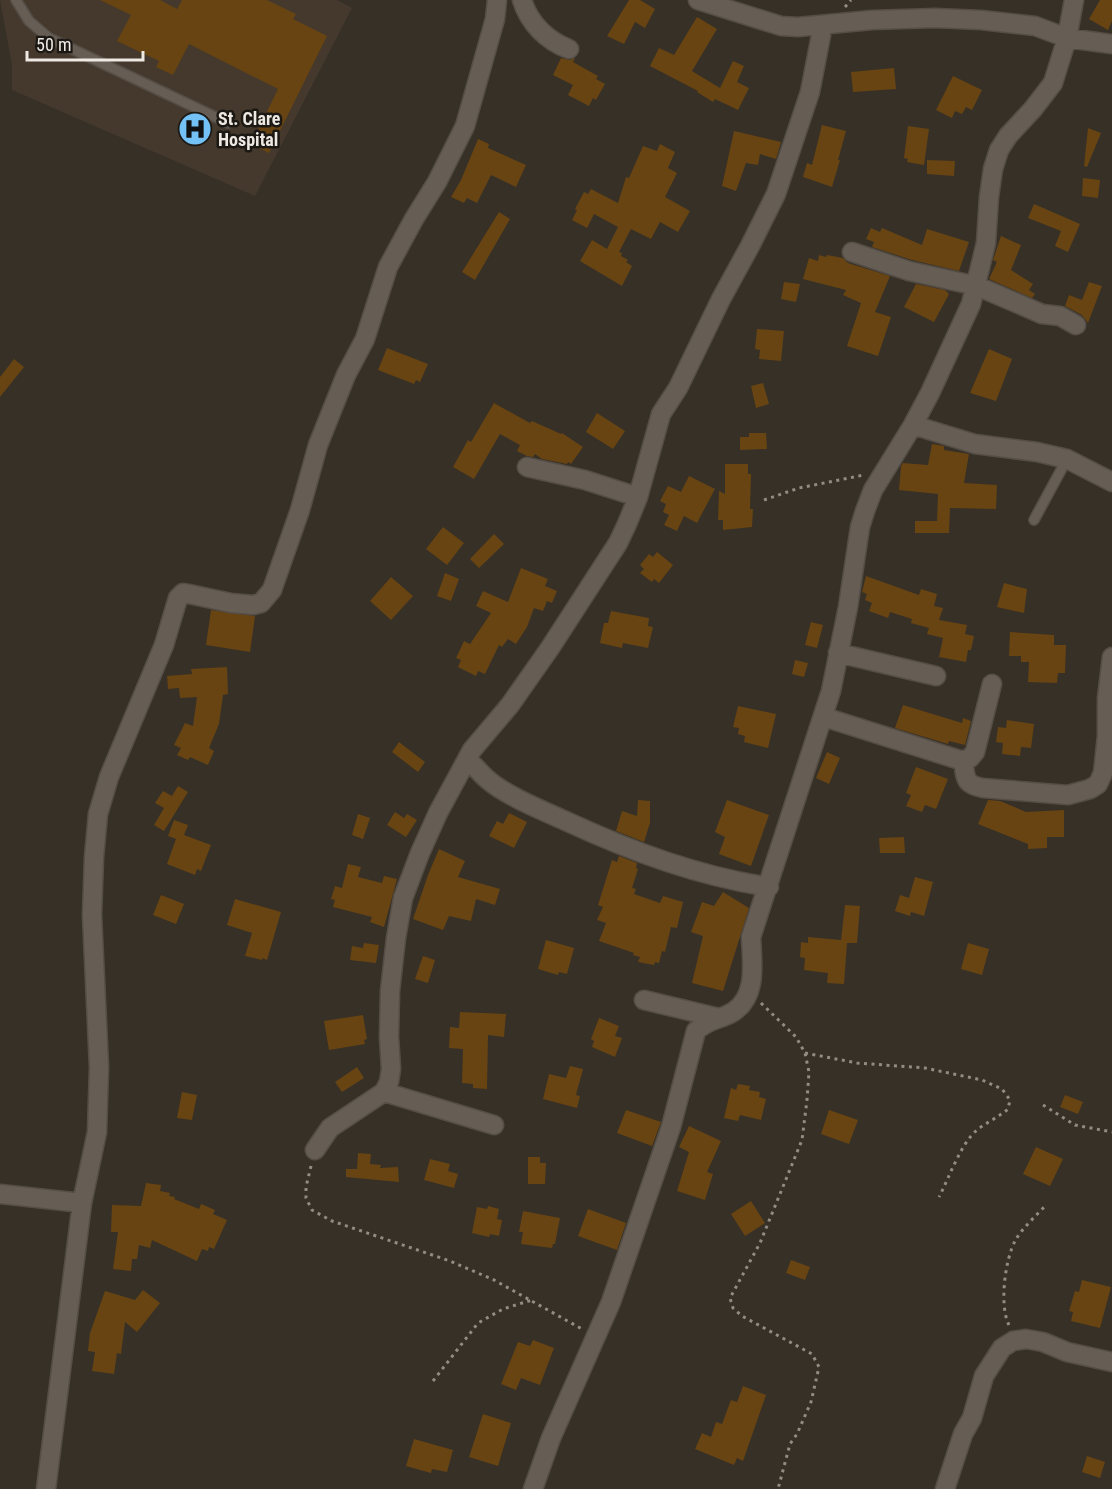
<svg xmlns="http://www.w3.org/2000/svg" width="1112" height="1489" font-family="'Roboto Condensed',sans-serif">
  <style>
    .built { fill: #44392c }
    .building { fill: #674412 }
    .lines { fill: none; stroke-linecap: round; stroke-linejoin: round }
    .service-casing { stroke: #554e47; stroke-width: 12 }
    .minor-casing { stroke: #554e47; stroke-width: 21 }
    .path { stroke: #928c84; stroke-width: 3; stroke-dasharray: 3 4.5; stroke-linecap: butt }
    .service { stroke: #665e54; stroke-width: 9 }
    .minor { stroke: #665e54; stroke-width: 18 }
    .labels { text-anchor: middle; stroke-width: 5; stroke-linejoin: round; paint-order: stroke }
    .poi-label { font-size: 18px; font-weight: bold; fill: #eee9e3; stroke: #1c1915; text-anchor: start }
  </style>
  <rect width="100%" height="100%" fill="#373027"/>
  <path class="built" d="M0 0H337L352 8 255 196 12 90V65Z"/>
  <path class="building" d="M100 0H160L177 9 182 0H267L296 14 293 19 327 36 269 153 251 144 278 89 189 44 173 75 156 67 159 61 117 41 131 15Z
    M629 0H640L655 9 645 28 635 22 624 44 607 36Z
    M1100 0H1112V21L1108 30 1089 19Z
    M697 17 717 29 692 71 720 88 733 61 744 66 737 82 749 88 738 110 715 99 713 102 697 92 698 91 650 66 659 48 674 55Z
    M561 58 570 60 575 58 573 62 598 76 596 79 605 84 596 100 593 98 589 106 568 95 573 85 553 75Z
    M894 68 896 89 853 92 851 72Z
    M953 76 982 90 972 110 966 107 962 114 955 111 952 118 936 110Z
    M822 125 846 131 838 160H840L832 187 803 177 807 163 812 165Z
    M908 126 929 129 924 165 907 162 908 159 904 158Z
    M1088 128 1101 133 1087 167 1084 166Z
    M734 131 781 142 776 159 760 154 758 165 746 163 736 191 722 186Z
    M478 139 489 144 488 148 526 165 516 187 491 175 477 203 467 198 464 203 451 197 461 180Z
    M660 144 675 152 668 168 677 173 665 197 690 211 678 232 660 222 651 239 631 229 619 252 622 253 621 256 628 260 626 262 632 266 622 286 580 261 592 240 607 249 618 227 594 214 587 228 572 220 577 210 575 209 584 192 588 194 591 189 618 203 626 177 629 178 643 146 657 151Z
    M927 160 955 161 954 176 927 174Z
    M1083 178 1100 180 1098 198 1082 196Z
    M1034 204 1080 224 1068 252 1055 246 1061 231 1028 218Z
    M499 212 510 219 475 280 462 272Z
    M871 228 880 232 882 228 922 245 927 229 969 242 959 271 912 260 872 247 874 242 866 239Z
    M1001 236 1021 245 1011 270 1033 284 1029 290 1035 294 1032 298 989 279 997 262 993 260Z
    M819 255 826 257 827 255 843 258 848 263 890 276 875 312 891 317 878 356 847 346 861 303 843 295 846 290 803 279 809 258 818 261Z
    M784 282 800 284 796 302 781 299Z
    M1089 282 1102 286 1088 323 1082 315 1065 306 1069 295 1082 300Z
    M916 284 945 290 949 294 934 322 904 307Z
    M757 329 784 331 781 361 759 359 760 350 755 349Z
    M387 348 428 364 420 382 416 380 414 384 378 370Z
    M989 349 1012 359 996 401 970 393Z
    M14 359 24 367 0 397V377Z
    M763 383 769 404 756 408 751 386Z
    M494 403 530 423 532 421 561 434 562 433 583 447 571 464 568 462 567 464 542 459 535 454 533 457 527 456 517 451 520 445 500 434 474 479 453 467 468 440 471 442Z
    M597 413 625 431 613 449 586 432Z
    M749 433H766L767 449 740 450V437H749Z
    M932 444 944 446V450L969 454 964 483 997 485 996 509 950 508 949 533H915V521H937L938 494 899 490 901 466 903 463 928 465Z
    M725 464H748V474H751L750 509H753L752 527 723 530V520H718L719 491 725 494Z
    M689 476 715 489 697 523 684 516 677 531 664 525 669 515 663 512 666 504 660 501 668 486 681 492Z
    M443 527 464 543 447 565 426 549Z
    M494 534 504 544 479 568 470 559Z
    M657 552 673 565 659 583 654 579 652 582 640 573 644 569 640 565 649 554 653 557Z
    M521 568 548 579 545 586 557 591 552 603 547 601 543 611 534 608 527 627 516 644 508 639 502 647 499 645 485 674 478 671 476 676 458 667 461 660 456 658 464 641 470 644 491 613 476 606 483 591 508 602Z
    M445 573 459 579 451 601 437 596Z
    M866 576 919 595 921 589 937 594 934 606 943 608 939 620 967 625 965 634 974 636 971 650H968L966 662 939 657 943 638 927 634 929 628 911 623 912 619 890 612 888 618 869 611 872 603 865 600 867 594 862 592Z
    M391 577 413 596 391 620 370 601Z
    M1004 583 1027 589 1024 613 997 607Z
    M211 610 255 616 250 652 206 645Z
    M611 611 649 618 648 626 653 627 648 648 623 643 622 648 600 643 604 623H608Z
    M811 622 823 625 817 648 805 645Z
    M1010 632 1054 635V645H1066L1065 673H1058L1057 683 1028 682 1029 662H1021V656H1009Z
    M795 660 808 663 804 677 792 674Z
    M227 667 228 694 223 695 219 724 209 748 214 751 208 765 190 757 188 760 177 755 181 748 174 745 185 723 193 726 197 697 180 698 179 688 168 689 167 676 192 674 191 669Z
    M903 705 962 723 963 718 971 721 965 745 949 741 948 744 895 728Z
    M738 706 776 714 768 748 744 742 745 736 738 734 739 728 733 727Z
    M1007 720 1034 724 1031 748 1021 747 1020 756 1002 754 1003 743 996 742 998 727 1006 728Z
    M399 742 425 762 418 772 392 752Z
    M827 752 840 758 829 784 816 778Z
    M916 767 948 779 936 809 925 805 922 812 906 806 911 795 906 793Z
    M178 786 188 792 164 831 154 825 164 808 155 803 163 791 172 796Z
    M638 800 650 801V823L644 842 616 831 622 811 637 816Z
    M727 800 769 815 751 866 719 854 725 837 715 832Z
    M988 800 1000 801 1026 812 1064 810V837H1047V848L1028 849V844L978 824Z
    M395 812 404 818 407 814 417 820 406 837 387 825Z
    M509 813 527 822 514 848 489 836 497 821 503 824Z
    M358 814 370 818 363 839 352 835Z
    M174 820 188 825 184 835 211 845 201 871 197 869 195 875 167 864 176 839 168 836Z
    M904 837 905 853H880L879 838Z
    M439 849 465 861 458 877 500 889 495 905 476 899 471 921 449 916 443 930 413 919 428 875Z
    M619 856 637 863 636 868 638 869 632 888 636 889 634 894 660 903 663 896 683 902 677 928 671 927 665 952 662 951 659 963 655 962 654 965 638 962 640 957 633 955 634 953 599 941 606 923 597 920 603 907 598 905 612 860 617 862Z
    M348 864 361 867 358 877 382 883 384 876 397 879 384 927 370 922 372 917 333 907 335 900 331 899 335 886 342 888Z
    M915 877 933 882 924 916 911 912 910 916 895 911 900 895 909 898Z
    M723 892 749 908 723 991 692 983 703 936 691 932 702 902 714 906Z
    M161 895 184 904 176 924 153 915Z
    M235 899 281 912 267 960 262 958V960L245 956 252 933 227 925Z
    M845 905 860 906 857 943H847L844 984 827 983 828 973 804 970 805 958 800 957 801 942 808 943V937L841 940Z
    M546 940 574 948 567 974 559 972 558 975 538 969Z
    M364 943 379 945 376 963 350 960 352 946 363 948Z
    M968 943 989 949 982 975 961 969Z
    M423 956 435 960 428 983 415 979Z
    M460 1012 506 1014 504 1037 488 1035 487 1089 473 1088V1084L462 1083 463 1049 449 1048 450 1027 459 1028Z
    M363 1015 367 1039 364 1040 365 1044 329 1050 324 1021Z
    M599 1018 619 1026 615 1036 622 1038 615 1057 592 1047 594 1041 591 1039Z
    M570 1066 583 1069 576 1095 580 1096 577 1108 543 1099 549 1074 566 1078Z
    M357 1067 364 1078 342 1092 335 1082Z
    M738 1084 750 1086 749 1090 760 1092 759 1097 766 1099 761 1120 740 1115 738 1121 724 1118 731 1088 736 1090Z
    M182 1092 197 1095 192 1120 177 1118Z
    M1065 1095 1083 1102 1078 1114 1060 1107Z
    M626 1110 661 1122 652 1146 617 1133Z
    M829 1110 858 1120 849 1144 821 1134Z
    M689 1126 721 1141 707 1172 713 1174 705 1200 677 1191 689 1152 679 1147Z
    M1036 1147 1063 1159 1050 1186 1023 1174Z
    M358 1153 371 1154 370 1164 381 1165 380 1168 398 1167 399 1182 346 1177V1169H357Z
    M528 1157H540V1163H546L545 1184H528Z
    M430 1159 450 1164 448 1171 458 1174 454 1188 424 1180Z
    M146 1183 161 1185 160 1191 170 1193 169 1196 175 1197 174 1199 199 1209 201 1204 215 1210 213 1214 227 1220 214 1249 209 1247 208 1251 202 1249 197 1261 152 1240 150 1248 139 1245 137 1259H132L131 1271 113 1269 118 1232H111L112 1205 141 1206Z
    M751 1201 765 1223 745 1236 731 1214Z
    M488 1206 499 1209 497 1219 502 1220 499 1236 490 1234 489 1237 472 1233 477 1207 487 1209Z
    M588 1209 626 1223 617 1250 578 1236Z
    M523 1211 560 1218 555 1244H553L552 1248 521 1244 523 1232H519Z
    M791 1260 810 1267 805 1280 786 1273Z
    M1082 1280 1111 1287 1100 1328 1071 1321 1073 1312 1069 1311 1075 1291 1079 1292Z
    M143 1290 160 1303 137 1332 125 1322 121 1354 117 1353 114 1374 92 1371 95 1352 88 1351 90 1333 105 1291 135 1300Z
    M533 1340 554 1348 540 1385 521 1378 516 1390 501 1384 518 1342 530 1346Z
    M743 1386 766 1395 743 1461 737 1458 734 1465 695 1449 702 1433 711 1437 716 1422 722 1424 731 1400 737 1402Z
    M483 1414 511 1423 498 1466 469 1457Z
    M414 1439 453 1450 447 1472 432 1469 431 1473 406 1466Z
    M1087 1456 1105 1462 1100 1478 1082 1472Z"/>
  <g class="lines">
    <defs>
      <path id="service" d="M16 0 29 21 49 38 228 123
        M1034 520 1067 459"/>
      <path id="minor" d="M522 0C529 23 547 41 569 49
        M698 0 781 26 798 27 872 20 935 18 981 20 1035 26 1067 38 1112 44
        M852 252 909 271 977 286 1042 314 1060 316 1076 325
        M913 425 975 444 1037 452 1067 459 1112 482
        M527 467 585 480 638 497
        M838 653 936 676
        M824 717 963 761 970 758 975 752 992 684
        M467 759C474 765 480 773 487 779 506 796 544 811 568 822 633 852 698 876 769 887
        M963 761C966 779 964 784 983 788L1068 795 1090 789 1098 784 1103 773 1107 736V698L1112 657
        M644 1000 719 1018
        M384 1092 494 1125
        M315 1150 330 1128 384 1092 389 1082 391 1069 389 1037 390 991 396 938 403 898 420 853 438 813 472 750 510 705 550 648 618 543 627 524 638 497 661 414 678 388 721 299 750 246 776 194 810 92 823 25
        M0 1194 82 1203
        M46 1489 82 1203 97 1132 99 1067 92 915 94 857 98 814 109 777 164 645 178 598 183 593 189 594 231 603 253 605 261 603 272 590 300 510 318 445 346 375 365 339 388 267 414 219 437 182 465 126 495 19 497 0
        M533 1489 551 1438 611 1302 671 1127 696 1031C708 1019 720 1020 733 1012 758 996 752 962 751 937L831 691 848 607 860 527 865 511 873 490 913 425 930 393 971 304 986 243 989 197 993 169 999 150 1008 136 1033 109 1053 83 1067 38 1074 0
        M945 1489 963 1434 972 1418 984 1376 1002 1348 1013 1341 1026 1339 1043 1342 1067 1352 1112 1362"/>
    </defs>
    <use href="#service" class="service-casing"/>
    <use href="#minor" class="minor-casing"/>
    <path class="path" d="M845 7 851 0
      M764 500 799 488 864 475
      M761 1003 796 1037 805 1053 809 1072 807 1100 802 1140 760 1243 730 1298 733 1308 742 1316 812 1354 819 1367 811 1402 797 1434 790 1444 778 1489
      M805 1053 857 1063 925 1068 982 1080 1002 1089 1010 1100 1008 1109C999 1117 987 1122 977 1130 961 1143 949 1178 939 1197
      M1043 1105 1075 1125 1112 1132
      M311 1166 306 1187V1198L312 1210 332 1221 450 1261 494 1280 582 1329
      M1009 1325C999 1306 1005 1260 1015 1241 1022 1228 1036 1216 1046 1205
      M433 1381 478 1323 503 1309 532 1300"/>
    <use href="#service" class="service"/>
    <use href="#minor" class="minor"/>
  </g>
  <defs>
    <symbol id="hospital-disc" viewBox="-11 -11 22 22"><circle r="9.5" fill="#73c1f5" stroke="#1c1915"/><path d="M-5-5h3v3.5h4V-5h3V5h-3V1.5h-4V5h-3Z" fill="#111"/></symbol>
  </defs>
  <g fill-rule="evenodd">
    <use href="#hospital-disc" x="176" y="110" width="38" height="38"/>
  </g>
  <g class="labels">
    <g class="poi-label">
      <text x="218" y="125">St. Clare<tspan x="218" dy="21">Hospital</tspan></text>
    </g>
  </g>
  <path d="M27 51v9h116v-9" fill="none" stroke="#eee9e3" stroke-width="3"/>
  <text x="36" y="51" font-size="18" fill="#eee9e3" stroke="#1c1915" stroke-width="4.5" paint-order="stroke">50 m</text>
</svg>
